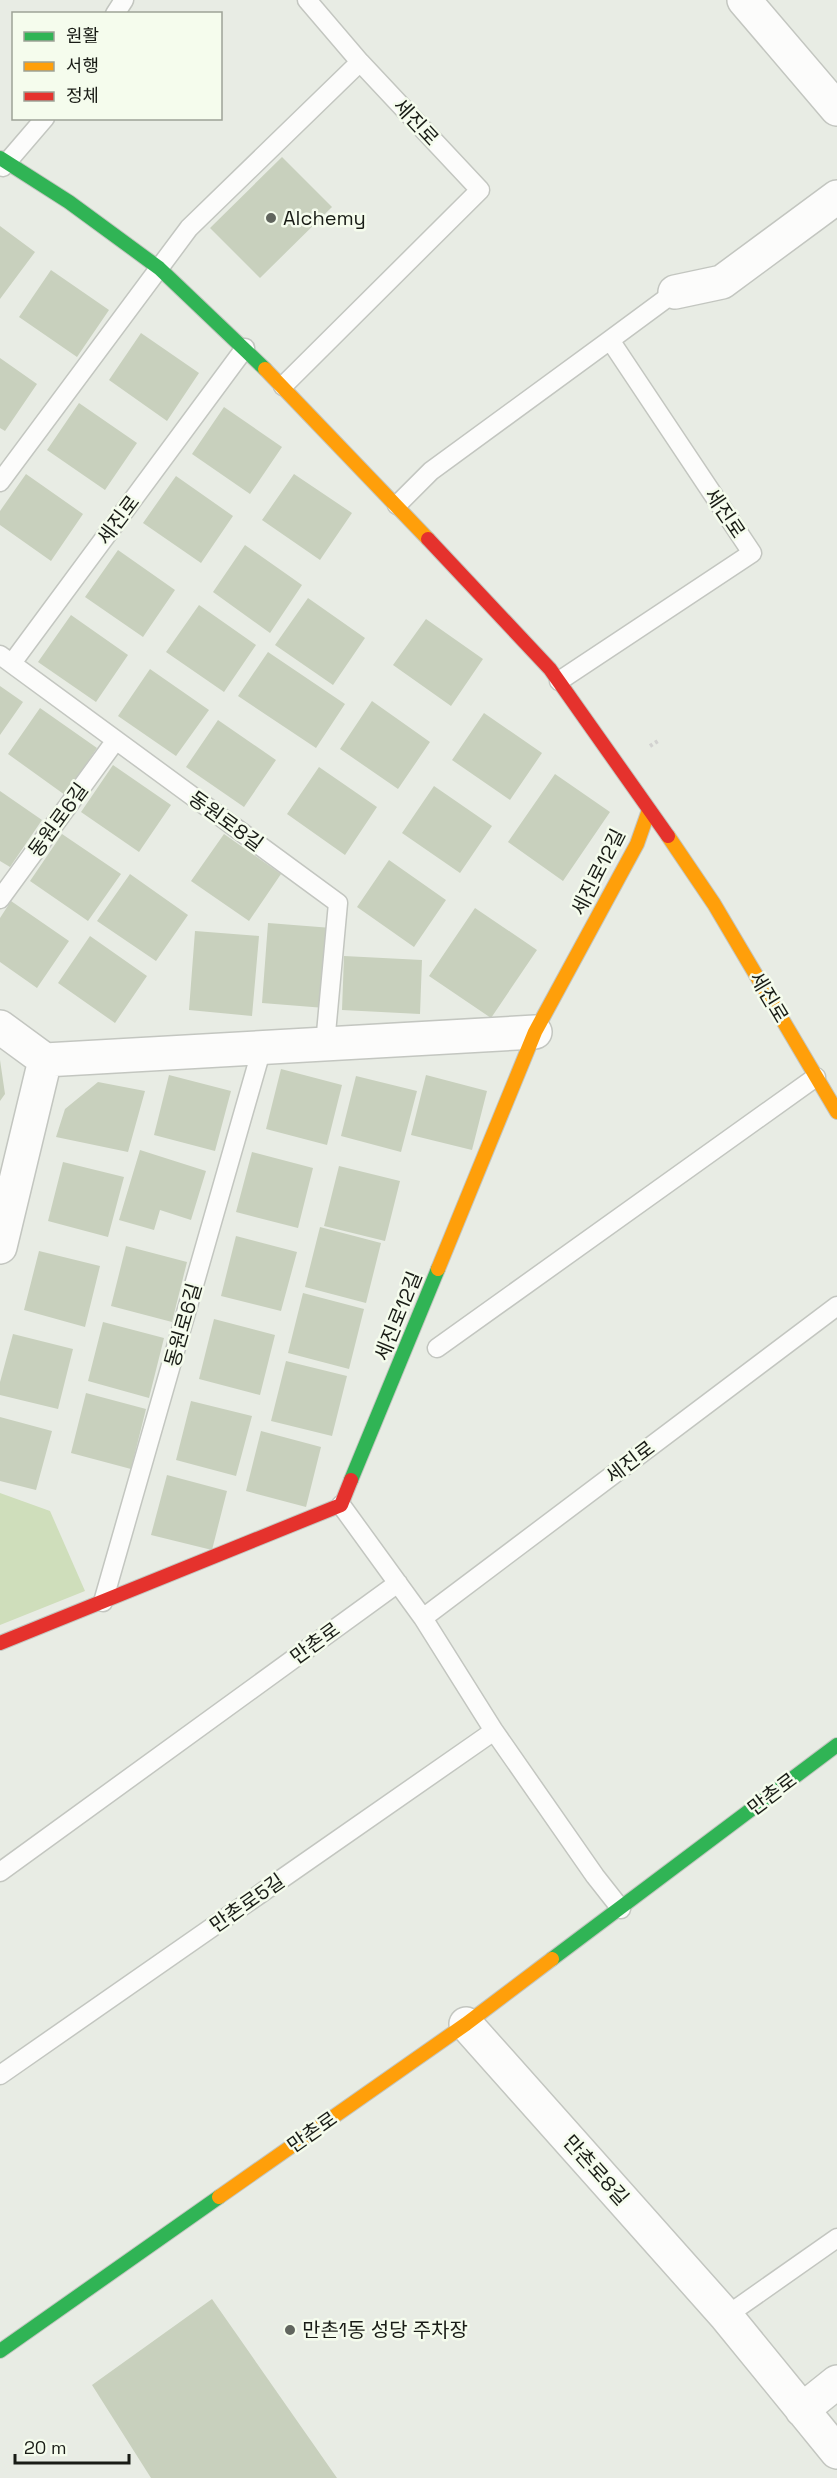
<svg xmlns="http://www.w3.org/2000/svg" width="837" height="2478" font-family="'Space Grotesk','Noto Sans KR',sans-serif">
  <style>
    .green { fill: #cfdebb }
    .building { fill: #c8d0bd }
    .lines { fill: none; stroke-linecap: round; stroke-linejoin: round }
    .lane-casing { stroke: #c3c6c0; stroke-width: 21 }
    .street-casing { stroke: #c3c6c0; stroke-width: 36 }
    .fast-casing { stroke: #c3c6c0; stroke-width: 16 }
    .slow-casing { stroke: #c3c6c0; stroke-width: 16 }
    .jam-casing { stroke: #c3c6c0; stroke-width: 16 }
    .path { stroke: #d2d2d0; stroke-width: 4; stroke-dasharray: 3 3; stroke-linecap: butt }
    .lane { stroke: #fcfcfb; stroke-width: 18 }
    .street { stroke: #fcfcfb; stroke-width: 33 }
    .fast { stroke: #30b455; stroke-width: 14 }
    .slow { stroke: #ff9f0a; stroke-width: 14 }
    .jam { stroke: #e5322d; stroke-width: 14 }
    .poi-dot { fill: #61655e; stroke: #f5fced; stroke-width: 2 }
    .labels { text-anchor: middle; stroke-width: 5; stroke-linejoin: round; paint-order: stroke }
    .street-label { font-size: 20px; fill: #191c16; stroke: #f5fced }
    .poi-label { font-size: 20px; fill: #191c16; stroke: #f5fced; text-anchor: start }
  </style>
  <rect width="100%" height="100%" fill="#e8ece4"/>
  <path class="green" d="M0 1493 50 1511 85 1591 0 1625Z"/>
  <path class="building" d="M282 157 332 207 260 278 210 228Z
    M0 226 35 252 0 299Z
    M51 270 109 310 77 357 19 317Z
    M141 333 199 373 167 421 109 380Z
    M0 358 37 384 5 431 0 428Z
    M79 403 137 443 105 490 47 450Z
    M224 407 282 447 250 494 192 454Z
    M26 474 83 514 51 561 0 525V511Z
    M294 474 352 513 320 560 262 520Z
    M176 476 233 516 201 563 143 523Z
    M245 545 302 585 270 633 213 592Z
    M118 550 175 590 143 637 85 597Z
    M308 598 365 638 333 685 275 645Z
    M199 605 256 645 224 692 166 652Z
    M71 615 128 655 96 702 38 662Z
    M426 619 483 659 451 706 393 665Z
    M268 652 345 704 316 748 238 696Z
    M150 669 209 710 176 756 118 716Z
    M0 686 23 702 0 735Z
    M372 701 430 742 398 789 340 749Z
    M40 708 97 748 65 795 8 754Z
    M484 713 542 753 510 800 452 760Z
    M218 720 276 760 244 807 186 767Z
    M113 765 171 805 139 852 81 812Z
    M319 767 377 807 345 855 287 814Z
    M555 774 610 812 563 881 508 842Z
    M434 786 492 826 460 873 402 833Z
    M0 791 42 820 10 867 0 861Z
    M62 834 121 874 88 921 30 881Z
    M224 834 281 874 249 921 191 881Z
    M389 860 446 900 414 947 357 907Z
    M130 874 188 915 156 961 97 921Z
    M11 901 69 941 37 988 0 962V918Z
    M475 908 537 950 491 1018 429 976Z
    M268 923 332 928 325 1008 262 1003Z
    M195 931 259 936 252 1016 189 1010Z
    M90 936 147 976 115 1023 58 983Z
    M344 956 422 960 420 1014 342 1010Z
    M0 1060 5 1094 0 1101Z
    M281 1069 342 1085 327 1145 266 1129Z
    M169 1075 231 1091 215 1151 154 1135Z
    M426 1075 487 1091 472 1150 411 1135Z
    M356 1076 417 1091 401 1152 341 1136Z
    M98 1082 145 1091 128 1152 56 1137 65 1109Z
    M140 1150 206 1171 191 1220 160 1210 154 1230 119 1220Z
    M252 1152 313 1168 298 1228 236 1212Z
    M63 1162 124 1177 108 1237 48 1221Z
    M339 1166 400 1181 385 1241 324 1226Z
    M320 1227 381 1243 366 1303 305 1287Z
    M236 1236 297 1252 281 1311 221 1296Z
    M126 1246 187 1262 172 1322 111 1306Z
    M39 1251 100 1266 85 1327 24 1310Z
    M303 1293 364 1309 349 1369 288 1353Z
    M214 1319 275 1335 260 1395 199 1379Z
    M103 1322 164 1338 149 1398 88 1381Z
    M13 1334 73 1349 58 1409 0 1395V1382Z
    M286 1361 347 1376 332 1436 271 1421Z
    M86 1393 146 1409 131 1469 71 1453Z
    M191 1401 252 1416 236 1476 176 1460Z
    M0 1417 52 1431 36 1490 0 1481Z
    M261 1431 321 1447 306 1507 246 1491Z
    M167 1475 227 1491 212 1550 151 1535Z
    M212 2299 337 2478H151L92 2385Z"/>
  <g class="lines">
    <defs>
      <path id="lane" d="M307 0 360 62
        M115 14 124 0
        M3 167 45 118
        M610 340 675 292
        M0 482 189 228 360 62 480 190 283 386
        M397 505 431 471 610 340 752 553 559 681
        M0 655 338 903 325 1044
        M12 663 245 348
        M0 899 116 740
        M437 1348 816 1077
        M341 1505 423 1618 494 1731 595 1876 621 1909
        M103 1602 262 1048
        M423 1618 837 1306
        M0 1872 398 1583
        M0 2075 494 1731
        M726 2316 837 2238"/>
      <path id="street" d="M744 0 837 109
        M675 292 722 282 837 197
        M0 1027 45 1060 535 1032
        M0 1247 45 1060
        M466 2024 726 2316 837 2452
        M802 2410 837 2382"/>
      <path id="fast" d="M0 158 69 202 159 268 265 369
        M351 1480 438 1269
        M552 1959 837 1745
        M0 2351 219 2197"/>
      <path id="slow" d="M265 369 428 539
        M668 836 714 904 837 1112
        M438 1269 535 1032 637 844 649 810
        M219 2197 466 2024 552 1959"/>
      <path id="jam" d="M428 539 550 669 668 836
        M0 1643 341 1505 351 1480"/>
    </defs>
    <use href="#lane" class="lane-casing"/>
    <use href="#street" class="street-casing"/>
    <use href="#fast" class="fast-casing"/>
    <use href="#slow" class="slow-casing"/>
    <use href="#jam" class="jam-casing"/>
    <path class="path" d="M650 746 658 741"/>
    <use href="#lane" class="lane"/>
    <use href="#street" class="street"/>
    <use href="#fast" class="fast"/>
    <use href="#slow" class="slow"/>
    <use href="#jam" class="jam"/>
  </g>
  <g class="poi-dot">
    <circle cx="271" cy="218" r="6"/>
    <circle cx="290" cy="2330" r="6"/>
  </g>
  <g class="labels">
    <g class="street-label">
      <text transform="translate(416 122) rotate(47)" y="7">세진로</text>
      <text transform="translate(725 513) rotate(56)" y="7">세진로</text>
      <text transform="translate(118 520) rotate(-53)" y="7">세진로</text>
      <text transform="translate(58 820) rotate(-54)" y="7">동원로6길</text>
      <text transform="translate(226 821) rotate(36)" y="7">동원로8길</text>
      <text transform="translate(598 872) rotate(-63)" y="7">세진로12길</text>
      <text transform="translate(769 997) rotate(59)" y="7">세진로</text>
      <text transform="translate(398 1316) rotate(-68)" y="7">세진로12길</text>
      <text transform="translate(183 1325) rotate(-74)" y="7">동원로6길</text>
      <text transform="translate(630 1462) rotate(-37)" y="7">세진로</text>
      <text transform="translate(315 1643) rotate(-36)" y="7">만촌로</text>
      <text transform="translate(772 1794) rotate(-37)" y="7">만촌로</text>
      <text transform="translate(247 1903) rotate(-35)" y="7">만촌로5길</text>
      <text transform="translate(312 2132) rotate(-35)" y="7">만촌로</text>
      <text transform="translate(596 2170) rotate(48)" y="7">만촌로8길</text>
    </g>
    <g class="poi-label">
      <text x="283" y="225">Alchemy</text>
      <text x="302" y="2337">만촌1동 성당 주차장</text>
    </g>
  </g>
  <rect x="12" y="12" width="210" height="108" fill="#f5fced" stroke="#9da297" stroke-width="1.5"/>
  <rect x="24" y="32" width="30" height="9" fill="#30b455" stroke="#9da297" stroke-width="1.5"/>
  <text x="66" y="42" font-size="18" fill="#191c16">원활</text>
  <rect x="24" y="62" width="30" height="9" fill="#ff9f0a" stroke="#9da297" stroke-width="1.5"/>
  <text x="66" y="72" font-size="18" fill="#191c16">서행</text>
  <rect x="24" y="92" width="30" height="9" fill="#e5322d" stroke="#9da297" stroke-width="1.5"/>
  <text x="66" y="102" font-size="18" fill="#191c16">정체</text>
  <path d="M15 2454v9h114v-9" fill="none" stroke="#191c16" stroke-width="3"/>
  <text x="24" y="2454" font-size="18" fill="#191c16" stroke="#f5fced" stroke-width="4.5" paint-order="stroke">20 m</text>
</svg>
